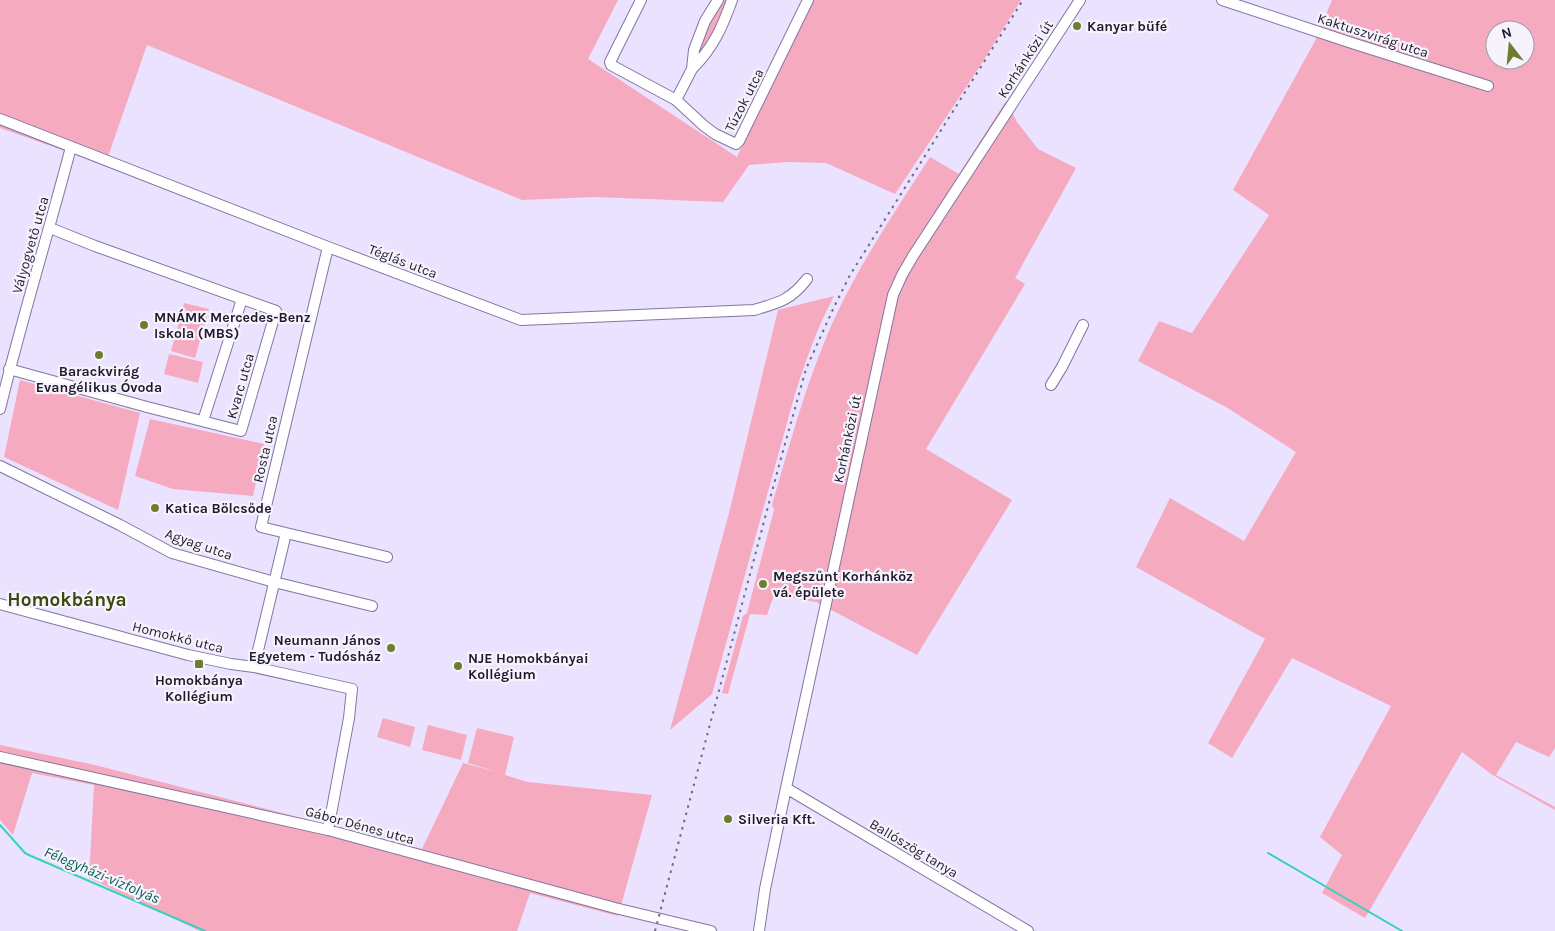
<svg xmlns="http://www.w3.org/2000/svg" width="1555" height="931" font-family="Karla,sans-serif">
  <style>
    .green { fill: #f5aac0; fill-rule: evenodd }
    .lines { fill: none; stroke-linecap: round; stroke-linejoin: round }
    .stream { stroke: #38d1ba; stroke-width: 2 }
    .minor-casing { stroke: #84759f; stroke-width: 12 }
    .minor { stroke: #fff; stroke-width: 10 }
    .rail { stroke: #70697f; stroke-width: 2; stroke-dasharray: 2.5 5; stroke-linecap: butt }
    .poi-dot { fill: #6c7e2d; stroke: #f6f3fd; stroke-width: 2 }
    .labels { text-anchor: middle; stroke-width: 4.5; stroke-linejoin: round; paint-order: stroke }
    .poi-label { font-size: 14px; font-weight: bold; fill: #1f192a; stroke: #f6f3fd; text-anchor: start }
    .street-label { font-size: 14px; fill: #1f192a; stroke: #f6f3fd }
    .water-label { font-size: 15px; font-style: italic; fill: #055d51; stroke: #f6f3fd }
    .district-label { font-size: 19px; font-weight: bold; fill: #3d480f; stroke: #f6f3fd }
  </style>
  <rect width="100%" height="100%" fill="#ebe2ff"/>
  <path class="green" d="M0 0H618L588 59 737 157 810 0H1021L980 66 895 194 826 163 787 162 749 165 723 202 595 197 522 200 147 45 105 165 0 128Z
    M721 0H728L721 20 698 57C693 42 713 13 721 0Z
    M1332 0H1555V748L1549 757 1516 742 1496 775 1555 807V810L1491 774 1462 752 1365 918 1322 893 1342 855 1320 837 1391 706 1292 658 1232 758 1208 743 1265 639 1136 567 1170 498 1244 541 1296 452 1226 407 1138 361 1159 321 1192 333 1269 215 1233 190 1315 41ZM1495 30H1525V60H1495Z
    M1006 101 1017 122 1038 149 1076 168 1015 278 1025 284 926 449 1012 500 917 655 816 602 774 595 767 615 750 614 728 694 722 693 743 616 747 613 774 510 772 505C791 440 809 372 838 311 864 257 898 207 930 157L959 174Z
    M834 296C817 328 806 360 795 394L712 694 670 730 729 513 778 310Z
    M184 303 209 309 195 358 171 351Z
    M169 354 203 362 198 383 164 374Z
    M20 380 140 413 118 510 4 457Z
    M150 419 264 444 253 496 173 489 135 476Z
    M383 718 415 727 410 747 377 737Z
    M428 725 467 735 461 760 422 750Z
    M477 728 514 737 505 775 528 782 652 795 618 916 530 893 517 931H200L89 878 94 785 32 773 13 835 0 820V745L95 765 422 849 463 763 497 772 468 763Z"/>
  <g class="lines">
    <path class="stream" d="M0 825 25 853 31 856 205 931
      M1268 853 1402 931"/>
    <defs>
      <path id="minor" d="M641 0 610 62 611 65 676 100 703 125 715 134 736 144 739 141 808 0
        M1222 0 1355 44 1488 86
        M692 69C713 48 722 28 732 0
        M676 100 692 69 694 50 705 21 718 0
        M0 119 328 247 521 320 754 310C778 303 791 300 807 279
        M9 369 147 407 241 431 276 311 95 246 50 228
        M1051 385 1062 367 1083 325
        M0 409C21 321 48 235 71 147
        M203 421 242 299
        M0 466 120 525 172 553 274 582 372 606
        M286 533 387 557
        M0 604 188 655 231 664 254 667 352 689 349 718 328 830
        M254 667 286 533 261 527 328 247
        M0 757 328 830 615 908 711 931
        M786 788 1028 931
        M759 931 765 889 786 788 893 295 902 275 913 256 1080 0"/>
    </defs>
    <use href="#minor" class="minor-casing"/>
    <use href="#minor" class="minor"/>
    <path class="rail" d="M655 931 778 469 806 369 834 307 850 275 1023 0"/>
  </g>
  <g class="poi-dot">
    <circle cx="1077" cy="26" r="5"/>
    <circle cx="144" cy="325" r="5"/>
    <circle cx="99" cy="355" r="5"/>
    <circle cx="155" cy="508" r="5"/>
    <circle cx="763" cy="584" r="5"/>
    <circle cx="391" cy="648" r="5"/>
    <rect x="194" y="659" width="10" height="10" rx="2.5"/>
    <circle cx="458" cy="666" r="5"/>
    <circle cx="728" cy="819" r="5"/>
  </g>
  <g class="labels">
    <g class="poi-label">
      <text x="1087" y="31">Kanyar büfé</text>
      <text x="154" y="322">MNÁMK Mercedes-Benz<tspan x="154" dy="16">Iskola (MBS)</tspan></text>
      <text x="99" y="376" text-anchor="middle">Barackvirág<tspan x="99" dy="16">Evangélikus Óvoda</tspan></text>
      <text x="165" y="513">Katica Bölcsőde</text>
      <text x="773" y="581">Megszűnt Korhánköz<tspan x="773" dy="16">vá. épülete</tspan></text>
      <text x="381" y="645" text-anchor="end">Neumann János<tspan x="381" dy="16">Egyetem - Tudósház</tspan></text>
      <text x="468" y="663">NJE Homokbányai<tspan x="468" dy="16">Kollégium</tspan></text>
      <text x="199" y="685" text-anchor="middle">Homokbánya<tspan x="199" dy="16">Kollégium</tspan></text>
      <text x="738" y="824">Silveria Kft.</text>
    </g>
    <g class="street-label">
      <text transform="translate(1373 35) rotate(18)" y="5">Kaktuszvirág utca</text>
      <text transform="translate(1025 59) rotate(-57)" y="5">Korhánközi út</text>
      <text transform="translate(744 100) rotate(-63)" y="5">Túzok utca</text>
      <text transform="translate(30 245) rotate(-74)" y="5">Vályogvető utca</text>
      <text transform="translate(403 261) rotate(21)" y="5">Téglás utca</text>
      <text transform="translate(240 386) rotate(-74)" y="5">Kvarc utca</text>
      <text transform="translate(847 439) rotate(-78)" y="5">Korhánközi út</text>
      <text transform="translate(265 449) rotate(-77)" y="5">Rosta utca</text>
      <text transform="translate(199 544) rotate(19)" y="5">Agyag utca</text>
      <text transform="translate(178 637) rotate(14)" y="5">Homokkő utca</text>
      <text transform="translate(360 825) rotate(15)" y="5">Gábor Dénes utca</text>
      <text transform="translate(914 848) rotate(31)" y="5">Ballószög tanya</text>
    </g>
    <g class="water-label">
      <text transform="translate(102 875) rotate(23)" y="5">Félegyházi-vízfolyás</text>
    </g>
    <g class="district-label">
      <text x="67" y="606">Homokbánya</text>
    </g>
  </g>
  <g transform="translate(1510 45) rotate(344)"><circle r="24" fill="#f6f3fd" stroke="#a09ca9"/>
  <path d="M0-4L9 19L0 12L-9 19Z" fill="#6c7e2d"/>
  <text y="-8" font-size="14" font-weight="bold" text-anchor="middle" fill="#1f192a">N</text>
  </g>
</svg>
